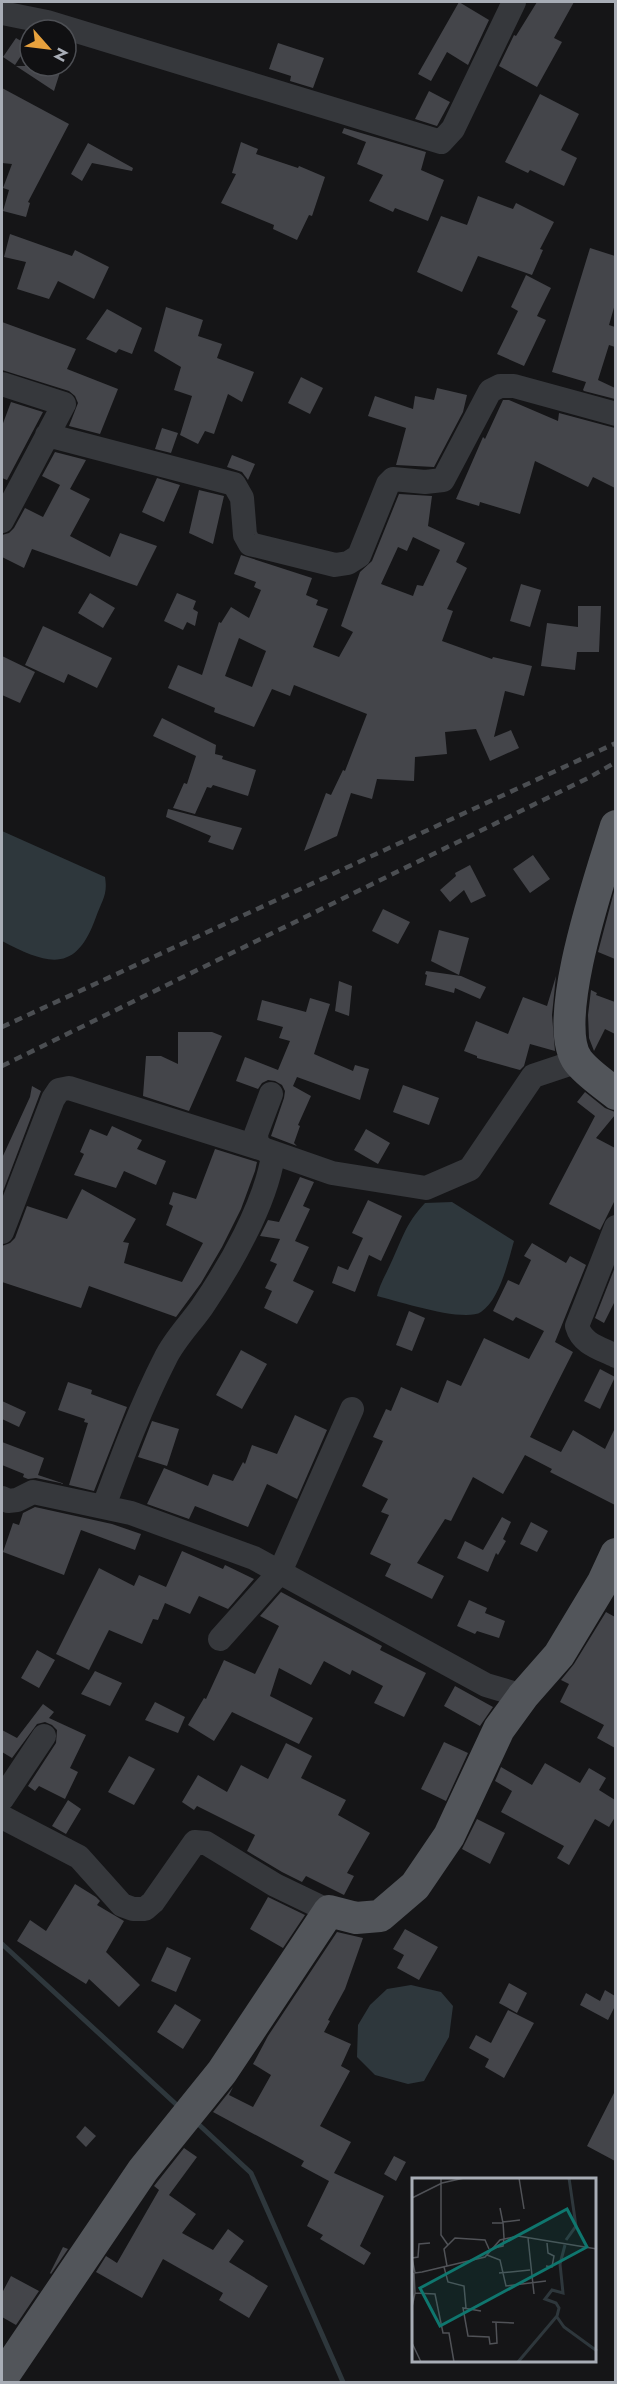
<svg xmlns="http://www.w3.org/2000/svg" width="617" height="2384" font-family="Jost,sans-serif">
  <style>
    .water { fill: #2e373c }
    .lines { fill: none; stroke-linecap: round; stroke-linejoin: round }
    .stream { stroke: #2e373c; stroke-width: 5 }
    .building { fill: #44454a; fill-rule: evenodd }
    .minor { stroke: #36383c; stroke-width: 24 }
    .major { stroke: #52555a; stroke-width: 32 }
    .rail { stroke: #4b4e52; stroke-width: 4.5; stroke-dasharray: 8 6; stroke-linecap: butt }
    .inset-river { fill: none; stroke: #2e373c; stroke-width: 3 }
    .inset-road { fill: none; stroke: #505257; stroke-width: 1.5 }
    .view { fill: #0f766e; fill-opacity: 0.15; stroke: #0f766e; stroke-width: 3 }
    .inset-edge { fill: none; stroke: #a8adb6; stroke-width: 3 }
  </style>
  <rect width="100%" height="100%" fill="#151517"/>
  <path class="water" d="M2 831 105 877C108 895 102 900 96 917 76 974 48 965 2 941Z
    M452 1202 514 1241C508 1262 500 1299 481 1312 464 1323 398 1301 377 1296 380 1284 385 1276 390 1265 402 1240 405 1224 425 1203Z
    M411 1985 441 1992 453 2006 449 2037 424 2081 408 2084 375 2075 357 2057 358 2025 370 2005 387 1989Z"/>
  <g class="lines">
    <path class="stream" d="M2 1944 179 2107
      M195 2121 251 2173 343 2382"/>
  </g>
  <path class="building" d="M459 2 489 20 468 65 447 52 431 81 418 74Z
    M537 2H574L554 38 562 42 537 87 499 66 514 35 516 36Z
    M16 38 28 45 15 65 3 57Z
    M278 43 324 58 313 88 290 81 291 76 269 69Z
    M16 66H62L54 91Z
    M2 88 69 124 28 202 30 203 26 217 3 211 9 190 3 188 12 164 2 163Z
    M429 91 450 102 437 126 415 119Z
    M540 94 579 114 561 150 577 158 564 186 530 170 528 173 505 162Z
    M344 128 426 152 421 170 444 180 428 221 395 208 393 212 369 201 383 175 357 164 366 142 342 133Z
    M241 142 258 149 256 154 298 168 299 166 325 177 312 216 309 215 297 240 273 229 274 225 221 203 236 174 232 173Z
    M88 143 133 168 132 171 92 163 82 181 71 174Z
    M478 196 513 209 516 203 554 222 540 249 543 250 532 275 478 256 462 292 417 272 441 216 467 225Z
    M10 234 72 256 75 250 109 267 94 299 58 281 49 299 17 289 26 262 4 257Z
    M590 248 615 256V304L609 325 615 327V347L609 345 598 380 615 388V399L584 391 583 390 586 382 552 372Z
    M526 275 551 288 537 316 546 320 524 366 497 354 518 311 511 307Z
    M166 307 203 320 198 336 222 344 217 358 254 372 242 402 228 394 214 434 205 431 198 444 180 435 192 396 174 390 181 367 154 351Z
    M107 309 142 328 132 354 119 349 116 353 86 339Z
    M2 322 76 349 67 369 118 389 100 434 69 426 78 403 75 396 69 391 2 370Z
    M301 377 323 388 310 414 288 403Z
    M437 388 467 395 463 412 434 467 396 465 406 428 368 416 375 396 413 409 415 396 434 400Z
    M503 400H509L558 421 559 413 615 428V488L593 477 588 487 535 461 520 514 480 502 479 506 456 499 483 437 485 439Z
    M11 402 43 412 7 480 2 478V426Z
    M162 428 178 433 171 453 155 449Z
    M55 452 86 460 70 489 90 499 70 536 110 557 120 533 157 546 137 586 32 549 24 568 2 557V535L9 533 14 528 25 508 43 517 60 485 42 476Z
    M232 455 255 464 248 480 242 472 227 467Z
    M157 478 180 485 164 522 142 512Z
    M199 490 224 496 213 544 189 533Z
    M399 494 432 496 428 526 465 543 456 562 467 568 447 609 453 611 442 641 492 659 493 657 532 666 524 696 505 691 494 737 511 730 519 748 490 761 476 729 445 732 447 754 415 757 414 781 377 779 372 799 351 793 337 836 304 851 326 793 331 795 343 770 345 771 367 714 294 685 290 696 272 689 254 727 214 712 215 708 168 688 178 665 202 675 219 622 221 623 231 607 249 618 261 590 254 587 256 582 234 574 241 555 312 578 306 595 318 600 316 605 328 609 313 647 339 657 353 632 341 626 360 572 372 561ZM413 537 440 550 423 586 417 585 413 596 381 584 398 547 407 551ZM239 638 266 651 252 687 225 676Z
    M521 584 541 590 530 627 510 621Z
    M90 593 115 608 103 628 78 613Z
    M177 593 196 601 193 609 198 612 195 626 187 622 183 630 164 621Z
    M578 606H601L599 652H577L575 670 541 666 547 623 578 627Z
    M43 626 112 658 97 688 68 674 64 683 25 665Z
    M2 656 35 672 20 703 2 695Z
    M162 718 216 745 215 754 223 756 222 759 256 770 248 796 213 785 211 788 207 787 195 814 173 808 184 783 187 784 196 756 153 736Z
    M168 809 242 828 233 850 208 842 211 836 166 817Z
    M533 855 550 879 530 893 513 869Z
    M470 865 486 896 471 903 464 890 450 902 440 890 456 876 455 873Z
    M615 888V959L598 952Z
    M383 909 410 922 398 944 372 931Z
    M439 930 469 938 459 975 431 961Z
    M426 971 461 976 486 987 480 999 455 988 454 993 425 985 427 975 425 974Z
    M556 976 552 1015 555 1051 530 1044 524 1066 520 1070 477 1058V1056L464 1051 476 1021 508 1034 523 997 547 1006Z
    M339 981 352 986 349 1016 335 1011Z
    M591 990 597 993 596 995 615 1002V1034L605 1029 594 1051 589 1038 588 1015Z
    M310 998 330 1004 314 1054 353 1071 355 1065 369 1069 360 1100 297 1077 293 1086 311 1096 298 1125 300 1126 294 1143 297 1146 271 1136 284 1098 285 1091 282 1085 275 1081 268 1080 262 1083 258 1089 236 1081 245 1057 278 1070 290 1041 279 1038 283 1027 257 1020 262 1000 306 1012Z
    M178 1032H212L222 1036 189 1111 143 1096 146 1056H161L178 1064Z
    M403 1085 439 1098 429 1125 393 1112Z
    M32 1086 41 1091 2 1194V1158L30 1097Z
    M585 1092 605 1108 615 1112V1115L596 1138 615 1148V1200L600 1230 549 1204 595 1116 577 1102Z
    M112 1126 142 1140 137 1149 166 1161 156 1185 124 1171 116 1188 74 1175 84 1154 80 1152 90 1129 107 1136Z
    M366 1129 390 1143 378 1164 354 1150Z
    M215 1149 257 1162 255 1171 241 1209 222 1247 201 1283 176 1317 89 1286 81 1308 2 1282V1246L10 1243 15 1238 27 1206 67 1219 82 1189 136 1219 123 1242 129 1243 124 1263 182 1282 203 1243 166 1225 173 1206 169 1204 173 1192 196 1199Z
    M300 1177 314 1182 303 1206 310 1209 295 1241 309 1247 293 1281 314 1291 297 1324 264 1308 272 1291 265 1288 277 1264 270 1261 280 1239 260 1236 268 1220 279 1222Z
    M368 1200 402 1216 381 1261 369 1255 355 1292 332 1283 338 1266 348 1270 363 1238 352 1233Z
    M532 1243 566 1263 570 1256 586 1265 555 1342 573 1352 530 1437 561 1452 573 1430 605 1449 615 1428V1505L550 1472 552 1469 525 1455 503 1494 473 1477 451 1521 445 1519 417 1563 444 1576 432 1599 385 1576 391 1564 370 1554 389 1515 381 1512 388 1499 362 1486 383 1441 373 1437 386 1409 391 1411 401 1387 438 1403 447 1380 461 1386 484 1338 529 1359 544 1331 516 1317 513 1321 493 1311 508 1280 519 1285 531 1260 524 1256Z
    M615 1267V1301L604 1323 595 1318Z
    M409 1311 425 1318 412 1351 396 1345Z
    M241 1350 267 1364 242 1409 216 1395Z
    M600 1369 615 1377 600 1409 584 1401Z
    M68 1382 92 1390 91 1394 127 1407 94 1491 69 1485 88 1423 84 1422 85 1419 58 1410Z
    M2 1401 26 1412 19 1427 2 1419Z
    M295 1415 327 1430 297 1499 267 1484 248 1527 195 1506 189 1519 147 1504 164 1468 208 1486 213 1474 233 1481 243 1462 245 1464 252 1445 277 1454Z
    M152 1421 179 1429 167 1466 138 1457Z
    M2 1442 44 1458 38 1475 65 1484 36 1478 28 1479 23 1477 24 1474 2 1465Z
    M35 1507 112 1524 141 1534 135 1550 81 1530 64 1575 3 1552 13 1523 19 1525 23 1513Z
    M502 1517 511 1522 503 1539 506 1541 498 1555 496 1553 488 1572 457 1558 465 1541 483 1550Z
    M531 1522 548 1531 537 1552 520 1544Z
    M182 1551 223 1569 225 1565 254 1579 228 1609 199 1596 190 1614 165 1603 158 1620 153 1619 142 1644 109 1630 89 1670 56 1654 99 1568 134 1586 139 1575 166 1587Z
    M281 1592 382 1646 380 1650 426 1673 404 1717 374 1703 383 1686 352 1670 350 1675 324 1661 311 1685 279 1668 270 1696 313 1718 299 1744 232 1712 214 1741 188 1725 204 1698 206 1699 224 1660 255 1674 279 1626 260 1616Z
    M469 1600 487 1608 485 1613 505 1621 499 1638 477 1631 475 1634 457 1626Z
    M606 1612 615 1617V1748L597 1738 604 1725 560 1702 569 1684 561 1680 574 1664Z
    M37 1650 55 1660 39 1688 21 1678Z
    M95 1671 122 1683 110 1706 81 1694Z
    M455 1686 493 1707 480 1726 444 1706Z
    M155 1702 185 1717 178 1733 145 1720Z
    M43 1704 54 1712 49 1718 86 1735 70 1768 78 1772 65 1799 39 1786 35 1791 28 1786 56 1743 57 1730 52 1725 45 1722 37 1724 12 1758 2 1752V1730L17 1738Z
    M444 1742 468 1753 446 1801 421 1789Z
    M286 1743 312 1756 301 1778 346 1800 338 1815 370 1833 347 1873 354 1876 344 1895 306 1876 302 1882 282 1872 247 1851 255 1835 197 1806 194 1810 182 1802 198 1775 227 1792 241 1765 268 1779Z
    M129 1756 155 1769 134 1805 108 1792Z
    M545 1763 580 1783 589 1768 606 1778 599 1790 615 1800V1817L609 1827 595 1819 569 1865 557 1858 564 1846 501 1812 512 1791 495 1781 501 1767 532 1785Z
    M68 1800 81 1809 66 1834 52 1826Z
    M477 1819 505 1833 490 1864 462 1849Z
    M75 1884 96 1897 100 1901 97 1905 124 1921 106 1952 140 1985 119 2007 89 1979 86 1984 17 1941 30 1920 46 1931Z
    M268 1897 305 1915 283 1948 250 1929Z
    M405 1929 438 1947 419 1980 397 1968 404 1955 393 1949Z
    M337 1932 363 1938 345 1989 328 2020 330 2021 324 2032 351 2044 341 2066 350 2071 320 2126 351 2142 334 2173 384 2196 360 2246 371 2253 364 2265 320 2239 323 2235 307 2226 329 2181 301 2166 304 2161 213 2112 233 2087 229 2095 253 2107 271 2075 253 2064 268 2036Z
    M167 1947 191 1958 176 1992 151 1981Z
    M509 1983 527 1993 517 2013 499 2003Z
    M605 1990 615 1996V2006L608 2020 580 2005 586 1993 600 2001Z
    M175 2004 201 2020 183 2049 157 2032Z
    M508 2010 534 2023 504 2078 485 2067 489 2059 469 2048 476 2035 491 2043Z
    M615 2091V2161L587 2146Z
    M85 2126 96 2136 86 2147 76 2137Z
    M184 2148 197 2157 169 2195 196 2214 182 2233 213 2250 228 2229 244 2241 229 2262 268 2286 249 2318 219 2300 223 2293 163 2259 142 2298 96 2272 106 2256 117 2263 159 2190 154 2186Z
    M394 2156 406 2162 396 2181 384 2174Z
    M63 2247 68 2249 51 2274 50 2273Z
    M11 2276 39 2291 16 2325 2 2317V2293Z"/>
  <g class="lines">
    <path class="minor" d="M2 13 47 22 441 142 453 129 514 2
      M2 384 64 404 2 521
      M47 435 234 484 242 498 245 535 250 544 335 565 348 563 359 556 388 484 393 479 425 482 443 480 490 391 500 386H514L616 414
      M616 1227 577 1326C582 1344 600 1348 616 1356
      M2 1232 53 1099 59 1090 69 1088 266 1150 332 1173 426 1188 470 1169 533 1076 578 1061
      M2 1498 8 1501 17 1500 33 1492 131 1513 254 1558 486 1685 523 1696
      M104 1506C122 1457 141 1406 165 1359 174 1340 190 1324 202 1307 230 1266 265 1205 273 1156L257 1144 256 1134 271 1094
      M220 1639 280 1572 352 1409
      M2 1799 44 1736
      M2 1817 79 1857 122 1905 133 1909H145L153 1902 195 1842 206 1843 275 1885 329 1911"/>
    <path class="major" d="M616 826C602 872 549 1023 578 1061 587 1073 604 1084 616 1094
      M2 2378 143 2170 222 2072 329 1911 356 1918 380 1916 415 1886 449 1836 499 1729 523 1696 559 1655 603 1582 616 1554"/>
    <path class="rail" d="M2 1027 616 743
      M2 1066 590 777 616 762"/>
  </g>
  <g transform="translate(412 2178)">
    <rect width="184" height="184" fill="#151517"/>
    <path class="inset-river" d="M154 62 164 48 157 0M145 139 152 149 185 173M106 184 145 138 147 130 144 125 133 121 140 112 151 115 148 86 153 67"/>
    <path class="inset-road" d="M29 0V57L36 67M107 0 112 31M0 20 30 5 52 0M80 45H91L88 30M92 60 91 44 108 42M116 60 122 116M81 70 91 68 92 60M75 77 88 82 94 108 134 103M0 80 6 79 7 66 18 65M0 80 3 95 10 94 73 79 88 62 106 58 185 71M35 88 32 71 43 60 73 62 77 71M134 88 140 89 142 78 136 75 135 65M32 89 36 104 52 108 54 130M2 95 3 115M87 95 118 92M0 129 3 115 23 116 31 155H37L42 184M69 133 51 130 56 158 77 159 78 166 85 165 84 145M80 144 102 145M0 165 9 184"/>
    <path class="view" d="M155 31 175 69 28 148 8 110Z"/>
    <rect width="184" height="184" class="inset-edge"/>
  </g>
  <rect width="617" height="2384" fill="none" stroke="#a8adb6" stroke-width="6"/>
  <g transform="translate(48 48) rotate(118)"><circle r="28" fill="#101012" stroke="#4d4f54" stroke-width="1.5"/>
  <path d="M0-4.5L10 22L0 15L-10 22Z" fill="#e7a13d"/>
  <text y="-9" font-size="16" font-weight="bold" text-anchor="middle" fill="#a8adb6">N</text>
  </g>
</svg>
